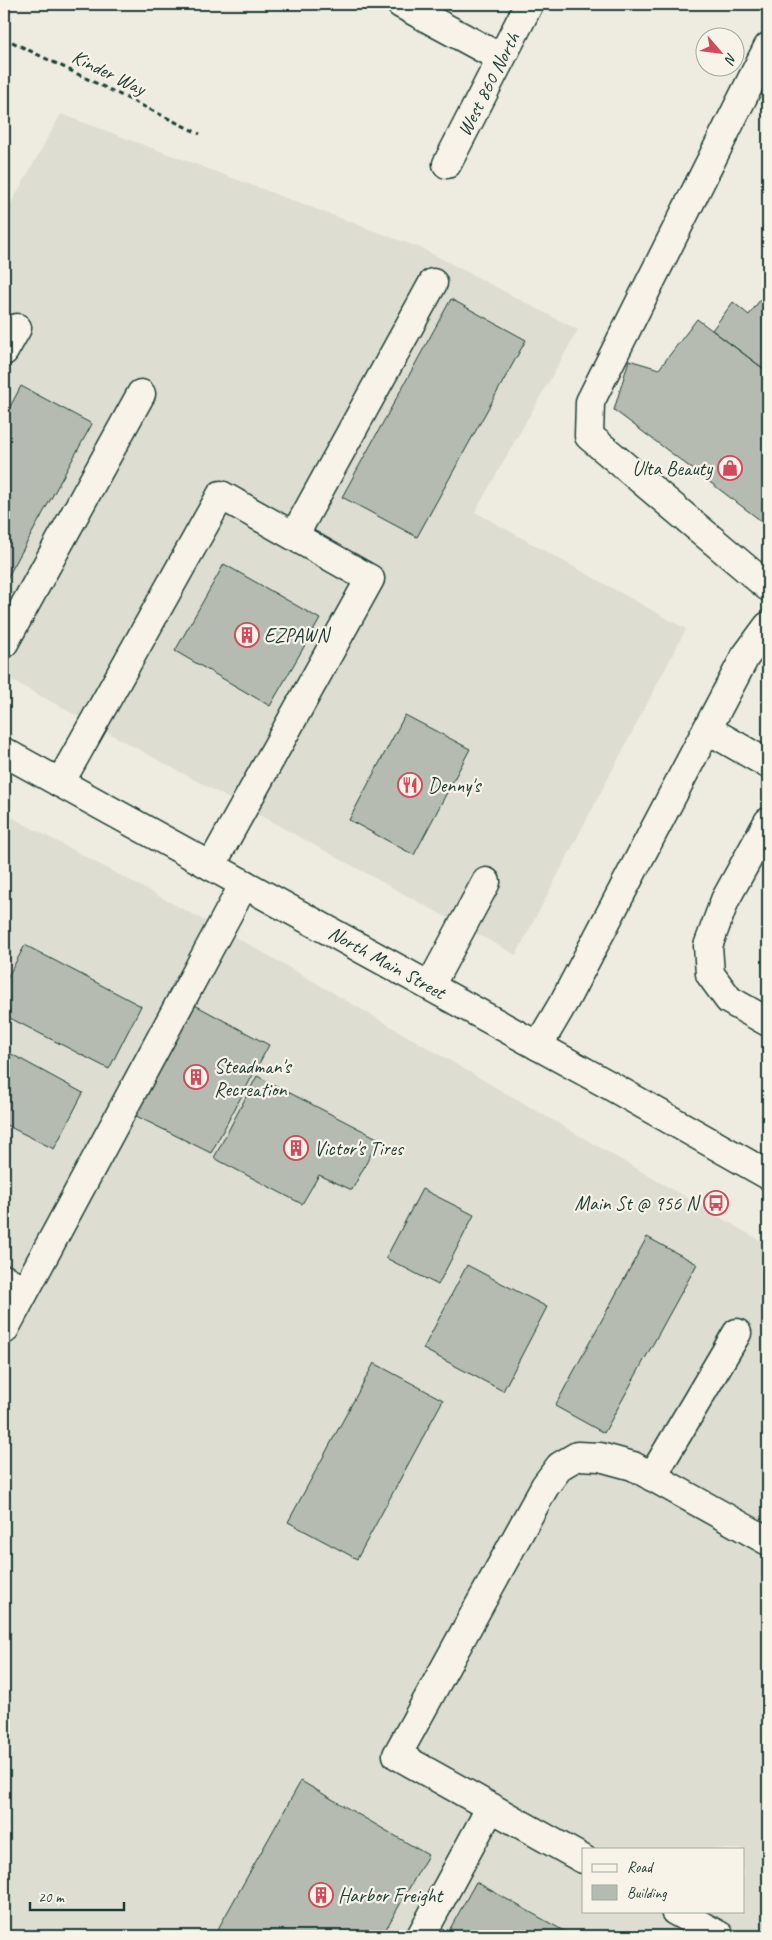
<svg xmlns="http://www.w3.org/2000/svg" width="772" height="1940" font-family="Caveat,sans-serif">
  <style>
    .built { fill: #ddddd2; fill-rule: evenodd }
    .building { fill: #b5bbb0; stroke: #1f3d34 }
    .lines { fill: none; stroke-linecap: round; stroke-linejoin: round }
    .minor-casing { stroke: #1f3d34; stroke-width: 31 }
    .highway-casing { stroke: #1f3d34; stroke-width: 31 }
    .path { stroke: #1f3d34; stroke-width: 3; stroke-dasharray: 5 4; stroke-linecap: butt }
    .minor { stroke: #f7f3e8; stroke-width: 28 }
    .highway { stroke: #f7f3e8; stroke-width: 28 }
    .labels { text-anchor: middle; stroke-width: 4.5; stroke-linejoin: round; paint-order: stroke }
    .street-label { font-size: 20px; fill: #1f3d34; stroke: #f7f3e8 }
    .poi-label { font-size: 20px; fill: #1f3d34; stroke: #f7f3e8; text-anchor: start }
  </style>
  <rect width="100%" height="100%" fill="#eeece1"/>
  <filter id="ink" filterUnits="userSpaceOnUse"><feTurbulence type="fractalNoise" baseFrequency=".02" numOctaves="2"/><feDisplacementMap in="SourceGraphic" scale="10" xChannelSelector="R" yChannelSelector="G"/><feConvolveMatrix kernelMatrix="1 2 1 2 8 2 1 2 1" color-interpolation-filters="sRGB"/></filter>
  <g filter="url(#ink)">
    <path class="built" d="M61 114 423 249 578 330 475 512 686 629 516 955 4 676V216Z
      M4 813 259 950 768 1245V1936H4ZM583 1849H743V1911H583Z"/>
    <path class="building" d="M768 289V372L712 330 733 302 749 315Z
      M451 299 526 340 417 537 342 497Z
      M697 319 768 372V526L614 410 629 360 659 369Z
      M21 386 92 424 4 584V418Z
      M224 564 320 619 270 706 175 651Z
      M405 715 470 749 414 855 349 820Z
      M25 945 141 1006 109 1069 4 1015V984Z
      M182 998 269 1045 211 1153 122 1109Z
      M4 1050 83 1093 54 1149 4 1124Z
      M257 1076 379 1139 352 1190 319 1175 302 1204 214 1158Z
      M422 1189 474 1215 438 1285 386 1258Z
      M647 1237 697 1264 604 1433 555 1406Z
      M467 1265 547 1307 503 1391 423 1349Z
      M374 1363 443 1400 357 1559 288 1522Z
      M301 1781 428 1855 382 1936H214Z
      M476 1882 573 1936H446Z"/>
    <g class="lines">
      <defs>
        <path id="minor" d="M401 4 501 58
          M768 47 590 402 589 436 768 587
          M447 164 529 4
          M4 351 17 328
          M294 536 433 283
          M4 643 141 394
          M707 729 768 764
          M60 783 221 495 370 579 211 866
          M768 822 725 900 708 946 710 974 729 1000 768 1022
          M430 986 486 882
          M538 1046 565 1000 745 657 768 626
          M4 1279 25 1290
          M4 1330 244 884
          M652 1477 737 1333
          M583 1859 397 1755 545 1486 560 1466 577 1456 600 1457 633 1466 768 1541
          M675 1911 720 1936
          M421 1936 491 1807"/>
        <path id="highway" d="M4 752 609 1085 768 1175"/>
      </defs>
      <use href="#minor" class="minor-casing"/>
      <use href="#highway" class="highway-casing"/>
      <path class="path" d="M4 38 200 134"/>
      <use href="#minor" class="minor"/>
      <use href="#highway" class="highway"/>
    </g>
  </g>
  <defs>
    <symbol id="shop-ring" viewBox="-11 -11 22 22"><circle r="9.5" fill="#f7f3e8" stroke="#d1495b" stroke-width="1.5"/><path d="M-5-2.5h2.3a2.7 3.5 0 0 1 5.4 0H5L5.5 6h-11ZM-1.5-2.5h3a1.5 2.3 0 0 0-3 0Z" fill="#d1495b"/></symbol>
    <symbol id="building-ring" viewBox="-11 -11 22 22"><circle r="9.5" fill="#f7f3e8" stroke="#d1495b" stroke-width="1.5"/><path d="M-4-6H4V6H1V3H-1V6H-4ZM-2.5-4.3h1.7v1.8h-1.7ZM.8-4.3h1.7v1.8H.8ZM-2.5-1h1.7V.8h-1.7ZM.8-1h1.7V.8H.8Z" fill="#d1495b"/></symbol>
    <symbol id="restaurant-ring" viewBox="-11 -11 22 22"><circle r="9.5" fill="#f7f3e8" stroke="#d1495b" stroke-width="1.5"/><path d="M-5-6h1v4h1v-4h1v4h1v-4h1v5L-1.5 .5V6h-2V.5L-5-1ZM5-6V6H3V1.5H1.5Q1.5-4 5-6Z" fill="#d1495b"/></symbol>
    <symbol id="bus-ring" viewBox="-11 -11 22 22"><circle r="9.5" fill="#f7f3e8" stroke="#d1495b" stroke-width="1.5"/><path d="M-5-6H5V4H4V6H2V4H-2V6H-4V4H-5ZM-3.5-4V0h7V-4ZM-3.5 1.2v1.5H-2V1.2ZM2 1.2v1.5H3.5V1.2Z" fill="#d1495b"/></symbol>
  </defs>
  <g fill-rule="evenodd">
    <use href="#shop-ring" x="716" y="454" width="28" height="28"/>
    <use href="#building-ring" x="233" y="621" width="28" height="28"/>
    <use href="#restaurant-ring" x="396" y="771" width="28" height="28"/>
    <use href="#building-ring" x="182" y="1063" width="28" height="28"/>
    <use href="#building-ring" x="282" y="1134" width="28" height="28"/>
    <use href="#bus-ring" x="702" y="1189" width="28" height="28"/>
    <use href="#building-ring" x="307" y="1881" width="28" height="28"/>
  </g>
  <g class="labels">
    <g class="street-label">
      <text transform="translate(109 72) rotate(26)" y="7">Kinder Way</text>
      <text transform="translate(488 84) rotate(-63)" y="7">West 860 North</text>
      <text transform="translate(387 962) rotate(29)" y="7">North Main Street</text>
    </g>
    <g class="poi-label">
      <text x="712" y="475" text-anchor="end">Ulta Beauty</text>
      <text x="264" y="642">EZPAWN</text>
      <text x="428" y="792">Denny's</text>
      <text x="214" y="1073">Steadman's<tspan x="214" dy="23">Recreation</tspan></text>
      <text x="314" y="1155">Victor's Tires</text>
      <text x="698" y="1210" text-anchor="end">Main St @ 956 N</text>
      <text x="338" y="1902">Harbor Freight</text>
    </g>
  </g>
  <rect width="772" height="1940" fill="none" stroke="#f7f3e8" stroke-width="20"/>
  <rect x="10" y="10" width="752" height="1920" fill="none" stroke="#1f3d34" stroke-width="2" filter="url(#ink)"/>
  <rect x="582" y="1848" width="162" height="65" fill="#f7f3e8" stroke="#a1aaa0"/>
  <rect x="592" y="1864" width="25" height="8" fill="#f7f3e8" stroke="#a1aaa0"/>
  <text x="627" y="1872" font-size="15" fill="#1f3d34">Road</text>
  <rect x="592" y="1885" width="25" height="15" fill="#b5bbb0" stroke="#a1aaa0"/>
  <text x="627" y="1898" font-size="15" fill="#1f3d34">Building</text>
  <g transform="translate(720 52) rotate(118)"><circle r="24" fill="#f7f3e8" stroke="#a1aaa0"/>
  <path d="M0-4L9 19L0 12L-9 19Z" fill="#d1495b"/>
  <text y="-8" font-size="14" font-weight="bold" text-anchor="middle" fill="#1f3d34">N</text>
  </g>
  <path d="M30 1902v8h94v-8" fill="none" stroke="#1f3d34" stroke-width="2.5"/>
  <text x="38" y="1902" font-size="15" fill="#1f3d34" stroke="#f7f3e8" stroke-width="4" paint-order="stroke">20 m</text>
</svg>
